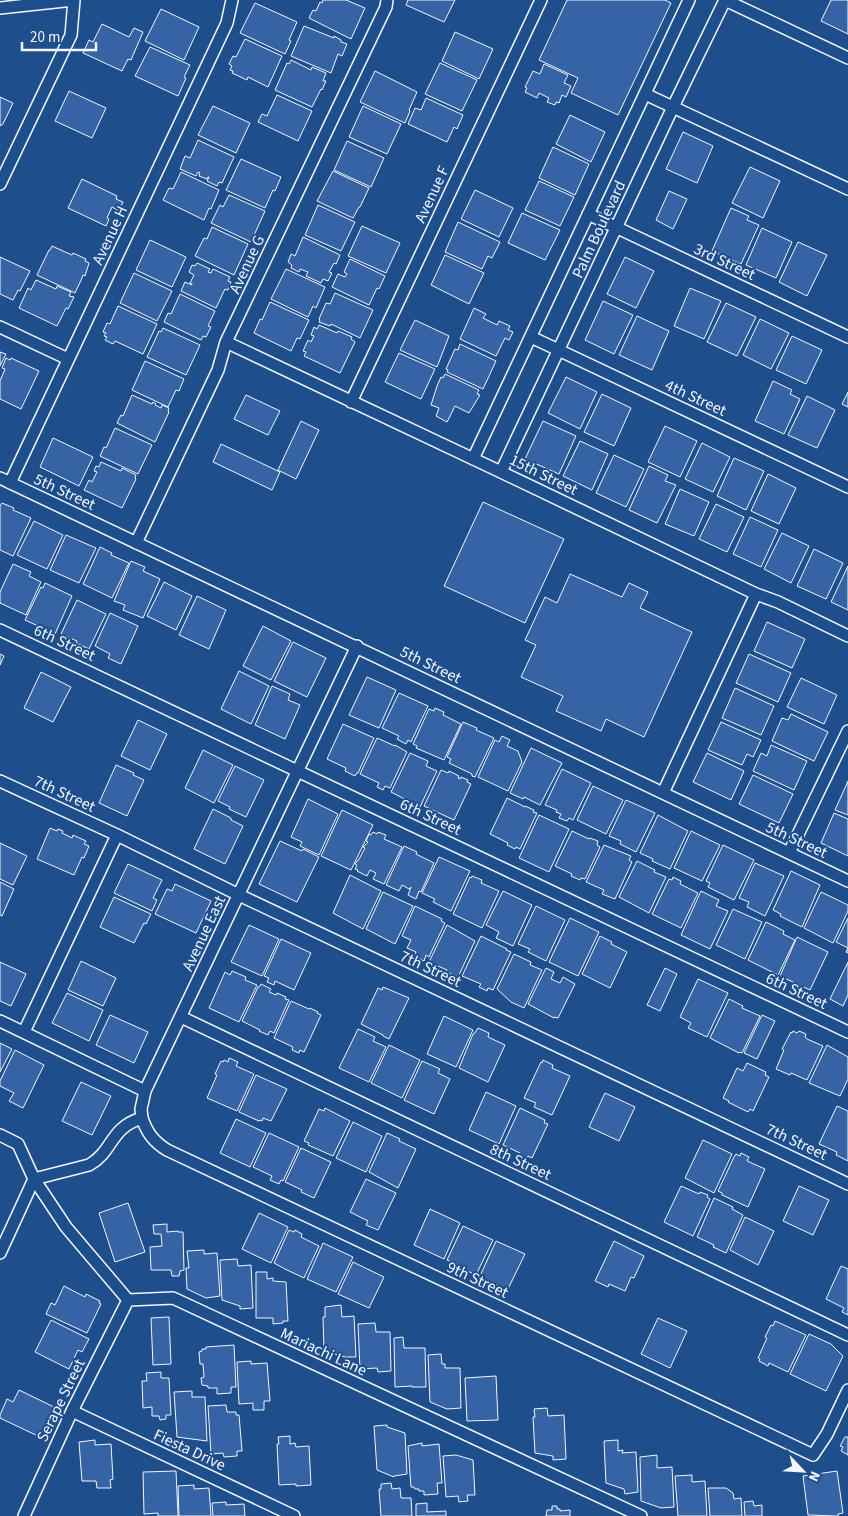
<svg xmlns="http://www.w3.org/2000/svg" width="848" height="1516" font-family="'Source Sans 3',sans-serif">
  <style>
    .building { fill: #3563a3; stroke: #f2f6ff }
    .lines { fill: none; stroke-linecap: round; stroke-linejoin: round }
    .lane-casing { stroke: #f2f6ff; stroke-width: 14 }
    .lane { stroke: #1f4e8c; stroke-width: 11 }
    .labels { text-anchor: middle; stroke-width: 4; stroke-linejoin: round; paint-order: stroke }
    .street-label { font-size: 16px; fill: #f2f6ff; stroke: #1f4e8c }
  </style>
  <rect width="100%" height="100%" fill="#1f4e8c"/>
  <path class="building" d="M323 0H346L365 8 351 39 309 18 313 10 316 11 320 2 322 3Z
    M408 0H455L444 22 406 5Z
    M567 0H665L671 3 618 115 571 93 578 78 539 60Z
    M831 0H848V34L821 21Z
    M255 3 297 22 289 40 291 41 285 54 240 33Z
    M161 9 199 27 184 60 145 41Z
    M102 24 129 37 134 28 143 32 131 60 128 59 122 71 83 53 89 40 93 42Z
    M304 26 334 38V36L341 40V42L347 44 342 56 338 54 331 73 291 56Z
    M455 32 493 49 479 79 442 61Z
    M245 39 282 56 268 87 248 77 247 80 232 73 233 71 230 70 232 66 229 64 233 56 236 57Z
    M150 47 190 65 184 77 186 78 178 96 135 76Z
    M291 60 311 70 312 67 326 73 323 81H326L322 90 321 89 312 107 275 90 287 63 289 64Z
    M440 63 477 80 462 111 425 94Z
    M544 64 568 75 564 83 571 86 566 97 562 95 559 103 556 102 555 105 547 102 549 98 539 93 537 98 525 92 527 88 525 87 533 71 540 74Z
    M375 71 417 92 409 110 410 111 405 123 360 102Z
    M69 91 106 108 92 138 55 121Z
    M277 95 312 111 298 141 258 122 262 114 267 116Z
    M0 97 13 103 3 124 0 126Z
    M426 98 463 115 457 129 454 127 447 142 408 124 415 108 421 110Z
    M213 106 250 123 236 153 198 135Z
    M363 106 401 124 387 154 349 137Z
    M570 115 605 132 591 162 556 144Z
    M683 132 713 146 697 183 666 169Z
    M198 140 234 157 222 183 219 182 217 186 207 181 209 177H208L207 179 199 176 200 173 198 172 196 176 180 169 185 156 190 158Z
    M347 141 384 158 371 187 334 170Z
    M553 147 589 164 575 195 539 178Z
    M241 159 281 177 275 191 273 190 265 208 226 190Z
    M750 167 780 181 763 218 732 203Z
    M333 171 369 188 360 207H359L353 218 317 201Z
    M181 172 219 190 211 209 209 208 204 220 163 200 169 188 173 189Z
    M82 179 117 196 116 199 123 202 119 211 112 207 107 218 109 219 106 226 68 208Z
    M539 181 574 197 560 226 525 210Z
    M475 190 513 208 499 237 461 219Z
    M669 191 687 199 673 229 656 220Z
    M229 195 265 211 251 242 211 223 220 205 223 207Z
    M318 205 355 222 341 251 305 235Z
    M731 208 749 216 747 220 759 225 741 264 712 251Z
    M522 213 560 230 545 260 508 243Z
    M458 222 500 242 492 258 488 256 482 269 445 252Z
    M362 226 400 243 386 273 348 256Z
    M212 227 248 244 234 275 195 256 204 238 207 239Z
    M762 228 792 242 776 278 746 265Z
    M303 237 340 255 336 264 334 263 329 272 332 273 328 281 323 279 321 283 306 276 308 272 300 269 299 272 291 268 292 265 288 262 291 254 295 256Z
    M150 240 186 257 172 287 136 270Z
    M798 242 827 255 807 296 779 282Z
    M52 246 72 255 73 253 86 259 85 261 89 263 85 276 83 275 82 278 75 293 37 275 49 250H50Z
    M445 255 484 273 469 304 431 285Z
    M0 257 30 271 20 291 18 290 13 300 0 294Z
    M625 257 654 271 636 308 607 294Z
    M350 259 385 276 379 289 377 288 369 305 332 287 338 274 345 277 347 274 344 272Z
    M197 263 210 269 208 272 211 273 213 269 230 277 228 281 231 282 228 290 225 289 216 308 181 291 185 282 192 285V284L190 283 194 275 189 272 192 265 195 266Z
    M286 269 325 287 316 308 313 306 308 317 271 299Z
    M134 273 172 291 157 321 120 303Z
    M36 280 56 289 57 286 71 292 69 296 74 297 68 309 66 308 57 326 19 308 28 288 31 290Z
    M690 288 721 301 704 339 674 326Z
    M335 293 373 310 360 338 331 324 330 326 319 322 320 320 319 319 326 303 330 304Z
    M180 294 215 311 208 326 211 327 206 337 203 336 201 340 164 322 168 313 171 314Z
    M603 301 633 315 614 354 585 340Z
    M270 302 309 320 300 339 297 338 291 351 254 333 260 319 262 320Z
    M726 303 756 317 737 356 707 342Z
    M118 306 157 324 143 354 115 341 113 344 105 340 107 337 104 336 106 333 103 332 107 323 110 324Z
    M474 308 486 314 483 318 497 325 499 321 510 326 508 330 513 332 509 340 505 338 496 356 460 339Z
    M637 316 669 331 652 370 619 355Z
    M760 319 789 333 771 369 743 355Z
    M415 320 449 336 437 367 400 350Z
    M319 325 337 333 338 331 352 337 351 339 355 342 340 373 304 356 306 352 303 351 308 340 311 342 314 336 311 335 314 327 317 329Z
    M163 328 200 345 186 375 147 357 159 331 161 332Z
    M792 336 822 350 806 384 776 370Z
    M460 344 496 361 483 389 447 372 448 370 446 369 455 349 458 350Z
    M0 352 6 354 0 366Z
    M399 353 435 369 421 399 385 382Z
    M6 358 10 360 11 358 39 371 21 409 0 399V381L5 369 2 368Z
    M145 361 184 379 179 391 176 390 168 407 132 390Z
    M445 374 479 390 477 394 480 395 469 413 455 406 447 422 436 416 439 408 431 405 437 386 441 377 443 378Z
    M566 377 597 392 580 429 548 413Z
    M773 381 792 390 790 394 800 399 784 434 755 421Z
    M848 392V407L842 404Z
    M602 394 631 408 614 446 584 432Z
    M132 395 152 404 153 402 156 404 155 405 161 408 162 405 169 408 168 411 169 412 155 442 117 423 121 415 123 416Z
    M246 395 280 411 268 435 234 419Z
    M807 396 835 410 817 448 788 435Z
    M301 421 319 430 296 479 278 470Z
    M543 421 576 436 559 474 525 459Z
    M665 426 697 441 680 477 648 462Z
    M115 428 152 445 138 474 100 456 104 447 106 448Z
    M53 438 93 457 79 486 40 467Z
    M580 441 608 454 592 490 563 476Z
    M702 443 730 457 713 492 685 479Z
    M221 444 280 472 272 490 213 462Z
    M614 455 644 469 626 507 596 493Z
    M734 458 764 471 746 510 717 496Z
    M101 462 121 471 122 468 136 475 135 478 136 479 122 508 84 490 89 480 92 482 97 472 94 471 96 466 99 467Z
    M649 466 668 475 665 481 676 485 657 523 629 510Z
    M768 474 796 488 779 524 751 511Z
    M680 489 709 502 694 536 665 524Z
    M483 502 564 539 525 623 444 586Z
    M2 503 14 508 13 510 31 518 13 556 0 550V506Z
    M716 504 744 517 727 552 699 539Z
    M750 517 778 530 761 567 733 554Z
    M34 521 63 535 47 569 17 555Z
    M782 533 809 546 791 583 764 569Z
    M66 535 96 548 79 583 50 570Z
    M100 547 112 553 111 555 129 563 112 598 83 584Z
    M814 549 843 563 826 599 797 586Z
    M131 561 145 567 143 571 160 579 143 618 123 610 125 605 114 601Z
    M13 564 31 572 29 576 41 582 26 615 0 603V592Z
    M848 566V610L831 602Z
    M570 574 622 597 629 583 648 592 640 608 692 632 644 737 606 719 601 731 556 711 563 696 521 677 536 645 525 640 545 597 557 603Z
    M164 582 192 596 176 630 147 616Z
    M45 583 72 596 55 634 25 620 41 587 43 588Z
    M197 596 226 610 209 649 179 635Z
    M77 600 106 614 89 649 76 643 77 641 61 634Z
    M110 613 138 626 121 664 108 658 110 654 95 646Z
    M767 622 805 639 792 668 754 651Z
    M263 626 291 641 271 680 243 666Z
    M293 642 326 658 307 697 274 681Z
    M0 654 4 656 0 665Z
    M749 654 791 673 778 702 736 683Z
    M239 671 269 686 251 724 221 709Z
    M41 672 71 687 53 722 24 708Z
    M367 677 396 690 379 728 349 715Z
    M801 678 837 695 824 724 787 707Z
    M272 686 290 694 288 700 300 705 285 739 255 725Z
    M735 688 774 706 761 735 722 718Z
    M399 693 428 706 411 742 408 740 406 744 397 739 399 736 382 728Z
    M435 708 444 712 443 715 461 724 444 760 416 748 417 746 413 744 429 709 434 711Z
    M791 714 828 732 814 761 772 741 782 718 788 720Z
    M138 720 167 734 150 770 121 756Z
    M463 722 477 728 476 730 494 738 475 777 472 776V774L449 763 451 759 447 757Z
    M721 722 761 740 753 757 747 754 742 765 708 750Z
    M343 724 374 738 358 773H357L355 776 345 771 346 768 327 759Z
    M502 736 510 740 507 746 518 751 522 762 508 791 478 777 495 740 499 742Z
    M377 738 395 746V745L407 752 390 788 385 786 383 790 377 787 379 783 360 774Z
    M771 745 807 761 794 790 753 771 761 753 767 756Z
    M531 748 562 763 540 805 524 797 523 799 510 793Z
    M203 750 233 765 214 803 185 788Z
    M410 753 428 761 426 766 437 771 420 807 391 792Z
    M707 753 744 771 731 800 693 782Z
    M116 765 134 773 133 775 144 780 127 816 99 803Z
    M235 766 264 780 246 817 229 809 230 807 218 801Z
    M562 769 591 783 573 820 569 818 567 821 559 818 561 814 556 812 557 810 545 805Z
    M441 770 448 773 449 771 459 776 458 778 460 779 461 777 468 780 467 782 471 784 454 820 424 806Z
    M753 775 793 794 779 823 739 804Z
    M848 781V815L835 810Z
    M593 786 623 800 606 834 577 820Z
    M507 798 525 807V806L534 810 533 812 537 813 520 849 516 847 515 849 507 845 508 843 490 834Z
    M308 799 338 814 319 855 300 846 302 842 291 837Z
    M626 800 655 813 636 852 620 844 621 841 609 836Z
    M213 809 231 818V820L243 826 225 864 194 849Z
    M342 810 373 825 351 870 321 856Z
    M834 813 848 819V856L821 843Z
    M539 815 569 829 549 872 519 858Z
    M658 815 688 831 670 869 652 861 653 859 640 853Z
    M50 828 57 831 58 829 63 831 62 833 72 838 73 835 86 841 84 844 89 846 84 858 82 857 74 875 37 859Z
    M572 831 589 839 590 838 598 841 597 845 600 847 585 879 581 878 580 880 571 876 572 874 555 866Z
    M691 831 720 845 702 881 674 868Z
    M373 832 377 834 378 832 386 835 384 839 402 847 384 884 373 879 376 873 370 870 367 876 357 871 358 870 355 869 357 865 355 864 357 861H358L365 848 363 847 368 842 366 841 369 834 371 835Z
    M280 841 302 851 303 849 319 857 297 902 259 884Z
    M0 843 27 856 13 885 0 879Z
    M604 845 631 856 629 860 632 862 615 899 602 894 604 890 586 882Z
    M723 845 754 860 734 900 708 887 710 883 706 881Z
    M404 846 417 852 416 854 434 863 421 892 419 891 416 899 408 895 411 887 409 889 402 885 399 891 386 885Z
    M439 857 470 871 451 911 433 902 435 899 422 893Z
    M637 861 655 870 654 872 666 877 649 913 619 897Z
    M755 863 784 876 765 916 747 907 749 902 739 898Z
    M128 864 162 880 153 898 157 900 152 911 114 893Z
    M791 871 820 885 802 927 780 916 781 914 773 910Z
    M350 875 381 891 363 929 333 913Z
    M472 876 482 880 481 883 499 891 482 928 453 914 470 877 471 878Z
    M673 877 681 881 680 884 698 893 681 928 652 914 669 879 672 880Z
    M0 882 14 889 2 916 0 915Z
    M175 884 211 901 196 933 155 914 167 889 172 891Z
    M503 891 532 905 513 946 496 938 499 932 486 925Z
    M701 891 719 900 716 906 728 911 710 949 681 935Z
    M383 892 413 906 395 944 366 929Z
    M821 892 848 905V911L833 943 804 928Z
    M114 897 151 914 146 924 144 923 134 943 100 927Z
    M415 906 442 919 441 921 445 923 429 957 426 955 424 961 414 956 416 952 407 948 411 940 402 936Z
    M536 906 565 920 546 961 528 952 530 949 518 944Z
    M733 909 762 922 745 959 716 945Z
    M570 918 599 932 578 976 549 962Z
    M848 918V953L846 952 848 948 836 942Z
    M766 922 784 931 783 934 795 940 778 975 748 960Z
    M249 925 279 939 262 976 231 962Z
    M447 925 475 941 458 977 446 972 447 970 429 962Z
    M481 936 507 949 506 950 511 952 493 990 488 988 487 991 479 987 481 984 462 976Z
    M600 936 612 942 611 944 627 952 610 988 582 974Z
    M797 937 828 952 810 990 780 976Z
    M281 939 311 953 294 990 275 981 274 985 267 982 269 978 264 976Z
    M514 954 531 962 530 965 542 970 524 1008 511 1002 497 989Z
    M81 961 116 978 103 1006 68 990Z
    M0 962 26 974 11 1006 0 1001Z
    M848 962V995L843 1006 830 999Z
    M546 968 554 972 551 979 560 983 563 977 575 984 558 1018 554 1017V1018L528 1004Z
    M665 968 677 974 660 1011 647 1005Z
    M232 971 246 977 245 980 257 985 239 1022 209 1008 225 972 230 975Z
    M698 979 728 993 707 1037 688 1028 691 1023 680 1017Z
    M261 984 271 989 269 992 276 995 277 993 286 997 285 999 289 1000 274 1033 270 1031 268 1035 259 1031 260 1030 242 1021 258 987H259Z
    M383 987 409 998 389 1039 383 1036V1035L361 1024 378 988 382 990Z
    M67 993 103 1010 89 1041 52 1023Z
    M729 999 743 1006 742 1008 760 1016 742 1053 740 1052 739 1053 710 1038Z
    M291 1001 309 1009 310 1008 318 1012 317 1013 321 1015 304 1052 300 1050 299 1053 292 1050 293 1047 274 1038Z
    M110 1015 148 1032 134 1063 96 1045Z
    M762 1015 775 1021 757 1059 744 1053Z
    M444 1016 473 1030 456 1067 427 1054Z
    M478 1028 489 1033 488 1037 505 1045 488 1082 459 1068 473 1034H474Z
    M358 1029 375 1037 373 1041 386 1047 369 1082 339 1068Z
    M793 1031 797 1033 799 1031 806 1034 805 1037 807 1039 823 1046 807 1080 791 1073 790 1075 776 1069 784 1050 782 1049 791 1032 792 1033Z
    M0 1043 12 1049 0 1072Z
    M389 1045 420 1060 402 1098 371 1083Z
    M827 1045 848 1057V1079L840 1096 809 1083Z
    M15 1050 44 1065 23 1108 9 1101 14 1093 0 1086V1081Z
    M229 1058 238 1062 236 1066 254 1074 237 1111 207 1098 217 1075 215 1074 221 1061 223 1062 224 1060 228 1062Z
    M543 1060 553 1065 552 1068 570 1076 552 1115 534 1107 536 1103 524 1098 541 1062 542 1063Z
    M422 1061 440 1069 438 1073 450 1079 434 1114 404 1100Z
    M747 1063 766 1072 765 1075 769 1077 753 1111 750 1109 748 1112 728 1102 729 1101 723 1098 737 1068 743 1071Z
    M256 1075 287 1089 271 1121 263 1118 262 1121 260 1120 259 1121 239 1112Z
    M81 1082 111 1096 92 1135 62 1121Z
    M486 1092 516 1106 499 1144 469 1130Z
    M605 1093 635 1107 619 1141 589 1127Z
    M837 1106 848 1111V1161L836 1155 837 1152 819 1144Z
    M325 1108 350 1121 333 1156 308 1145 309 1143 304 1141 319 1109 324 1111Z
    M520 1108 545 1120 544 1123 548 1124 532 1158 528 1156 526 1160 518 1157 520 1153 503 1145Z
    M236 1119 266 1133 250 1167 220 1153Z
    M353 1122 382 1136 366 1172 336 1158Z
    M269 1133 299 1147 283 1181 281 1180 279 1184 270 1180 272 1176 253 1167Z
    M387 1133 400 1139 399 1141 416 1149 398 1188 369 1172Z
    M703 1140 732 1154 714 1193 685 1178Z
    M301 1148 331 1162 314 1198 301 1192 302 1190 285 1182Z
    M741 1153 749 1157 747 1161 765 1169 748 1207 722 1195V1193L718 1191 734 1157 736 1154 740 1156Z
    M366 1179 396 1193 378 1230 366 1225 368 1221 350 1212Z
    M681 1186 699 1194 700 1192 708 1195 707 1197 710 1199 693 1236 664 1222Z
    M799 1186 829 1200 813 1235 783 1221Z
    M714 1198 733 1207 732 1209 743 1215 726 1253 713 1247 714 1245 697 1237Z
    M128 1203 145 1252 115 1262 99 1213Z
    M430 1209 460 1223 444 1259 414 1245Z
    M259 1213 288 1227 271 1263 242 1249Z
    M745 1217 774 1231 758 1265 730 1250Z
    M167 1224V1232L178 1231V1232H183L184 1270 180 1271 179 1276H172L171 1270H151L150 1247 162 1246 161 1234H154L153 1225Z
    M463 1226 493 1240 476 1275 463 1269 464 1268 447 1260Z
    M289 1230 294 1232 295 1230 302 1234 301 1237 319 1246 304 1278 285 1269 274 1263Z
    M496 1241 525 1254 507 1291 480 1276Z
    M614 1241 644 1256 634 1278 631 1277 625 1291 609 1284 608 1287 595 1281Z
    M323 1243 353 1257 336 1292 307 1279Z
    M204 1250V1254L217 1253 220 1296 206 1298 187 1289 186 1268H189L187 1251Z
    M237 1259 238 1266 251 1265 253 1308 240 1309V1306L222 1300 220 1260Z
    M353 1262 384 1277 369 1308 338 1294Z
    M841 1266 848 1269V1315L842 1312 844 1308 826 1299Z
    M256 1272H267V1279L273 1278V1281L286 1282 288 1321H283V1323L273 1324V1318H256Z
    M64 1286 85 1297 86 1294 100 1301 99 1303 101 1304 87 1333 46 1314 51 1303 55 1305Z
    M341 1305 342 1317 354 1316 356 1357H345L324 1351 323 1317H325V1307Z
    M169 1317 171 1364 153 1365 151 1318Z
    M658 1318 687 1331 670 1368 641 1354Z
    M51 1320 89 1339 82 1352 78 1350 69 1369 35 1352Z
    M775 1321 806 1335 788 1372 769 1363 768 1366 759 1361 760 1359 758 1358 767 1338 765 1337 771 1325 773 1326Z
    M375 1323 376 1332H390L391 1371 378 1372 377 1368 360 1369 358 1324Z
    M809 1334 831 1344 843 1356 826 1391 790 1374Z
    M403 1337 404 1348H425L426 1387H412V1386L395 1387 394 1338Z
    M234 1345 236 1387H231V1393L217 1394V1388H208V1386L202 1385 201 1378 204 1377 203 1364H200L199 1352 202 1351V1349H206V1347Z
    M441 1354 442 1364H445V1368H460L461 1408 447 1409 430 1402 428 1355Z
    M251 1361V1364L267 1363 270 1401H264V1410H253V1403L239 1404 237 1362Z
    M161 1372V1378H169L171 1415H166V1419L160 1420 159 1416H152V1407L143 1408 142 1381H147L146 1373Z
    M496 1376 498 1420 467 1421 465 1378Z
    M19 1390 54 1407 40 1437 0 1418V1415L7 1399 13 1402Z
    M192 1391V1397H205L207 1441 177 1437 174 1392Z
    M226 1405 227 1412H236V1415H239L242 1451H237V1456L224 1457 223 1453 211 1454 208 1406Z
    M547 1408 548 1416 564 1415 566 1459 553 1460V1456L535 1453 533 1417H535L534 1409Z
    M387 1425V1427L405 1433 407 1474 394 1476V1477L377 1470 374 1426Z
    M290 1436V1444L295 1443 296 1447 309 1446 311 1485 296 1486V1484L279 1485 277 1444H279L278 1437Z
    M845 1437H848V1455L841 1451 843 1447 840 1446Z
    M95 1440V1445L111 1444 113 1479 110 1480 111 1488H97L96 1481H82L79 1442Z
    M618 1440V1451L623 1450 622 1453 636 1452 638 1492 625 1494 624 1489 606 1483 604 1441Z
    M422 1443V1446L439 1444 442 1483H437L438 1494 424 1495V1491H419V1489H415L414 1487H411L408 1446Z
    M456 1455 473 1460 475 1495H467L468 1501 459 1502 458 1496 446 1497 443 1456Z
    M657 1455V1468L672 1467 674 1507 661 1508 641 1501 640 1457Z
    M176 1471 178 1516H158V1513L144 1514 143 1472Z
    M837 1471 843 1513 838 1514V1516L808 1515 803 1476Z
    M692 1475V1482L705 1481 707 1516H678L675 1476Z
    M391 1483 392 1489 400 1488 401 1498H411L412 1516H381L379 1489H381V1484Z
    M194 1485V1489L209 1488 211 1516H179L178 1486Z
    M708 1488H726L733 1493 734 1499 741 1498 742 1516H710Z
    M753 1501 754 1506 762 1505V1516H745L744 1502Z
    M226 1502V1505L244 1504 245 1516H213L212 1503Z
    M427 1503V1512L446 1511V1516H416V1504Z
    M552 1506H557V1509H560V1511L570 1510V1516H546L547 1510H552Z"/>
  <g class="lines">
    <defs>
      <path id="lane" d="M725 0 848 58
        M0 8 74 0
        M645 94 848 189
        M0 184 71 35 74 0
        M588 214 848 337
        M0 327 68 359
        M531 337 848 487
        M226 342 501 472 756 594 778 602 848 636
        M351 402 541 0
        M473 459 689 0
        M501 472 673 107 725 0
        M0 478 848 881
        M10 483 227 23 232 0
        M136 543 218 370 226 342 386 7 387 0
        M0 630 848 1032
        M0 781 117 835 239 895 848 1184
        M663 793 756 594
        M789 853 848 731
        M181 1017 848 1335
        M0 1021 145 1091
        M24 1032 117 835
        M142 1118C147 1133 154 1142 167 1150L813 1455 827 1434 848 1390
        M0 1135 18 1144 34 1179 66 1227 128 1300 173 1298 641 1516
        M34 1179 89 1165C114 1151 109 1128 142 1118L141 1109 145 1091 357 646
        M0 1253 34 1179
        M72 1411 294 1516
        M24 1516 72 1411 128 1300"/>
    </defs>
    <use href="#lane" class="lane-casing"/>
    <use href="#lane" class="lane"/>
  </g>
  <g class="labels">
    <g class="street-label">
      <text transform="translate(431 194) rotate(-65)" y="6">Avenue F</text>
      <text transform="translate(598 229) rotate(-65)" y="6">Palm Boulevard</text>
      <text transform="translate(109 235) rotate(-65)" y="6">Avenue H</text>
      <text transform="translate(725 261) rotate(25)" y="6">3rd Street</text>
      <text transform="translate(246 264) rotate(-65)" y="6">Avenue G</text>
      <text transform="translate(696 397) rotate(25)" y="6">4th Street</text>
      <text transform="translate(544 474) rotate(26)" y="6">15th Street</text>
      <text transform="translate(65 491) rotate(25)" y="6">5th Street</text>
      <text transform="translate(65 642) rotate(25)" y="6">6th Street</text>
      <text transform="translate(431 664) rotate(26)" y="6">5th Street</text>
      <text transform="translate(65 793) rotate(25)" y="6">7th Street</text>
      <text transform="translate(431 816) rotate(25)" y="6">6th Street</text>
      <text transform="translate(797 839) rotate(25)" y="6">5th Street</text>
      <text transform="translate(203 933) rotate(-65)" y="6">Avenue East</text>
      <text transform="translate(431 968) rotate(25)" y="6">7th Street</text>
      <text transform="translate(797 990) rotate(25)" y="6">6th Street</text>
      <text transform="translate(797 1141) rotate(25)" y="6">7th Street</text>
      <text transform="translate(521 1161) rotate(25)" y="6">8th Street</text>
      <text transform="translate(478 1279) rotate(25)" y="6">9th Street</text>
      <text transform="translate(324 1351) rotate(25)" y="6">Mariachi Lane</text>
      <text transform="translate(60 1400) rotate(-64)" y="6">Serape Street</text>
      <text transform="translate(190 1449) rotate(25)" y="6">Fiesta Drive</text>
    </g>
  </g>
  <g transform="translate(803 1471) rotate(115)" stroke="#1f4e8c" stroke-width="4" paint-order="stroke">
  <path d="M0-4L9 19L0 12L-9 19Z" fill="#f2f6ff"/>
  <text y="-8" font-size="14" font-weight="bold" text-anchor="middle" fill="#f2f6ff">N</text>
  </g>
  <path d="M22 42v8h74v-8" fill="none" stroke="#f2f6ff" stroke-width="2.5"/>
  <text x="30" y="42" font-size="15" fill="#f2f6ff" stroke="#1f4e8c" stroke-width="4" paint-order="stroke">20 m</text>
</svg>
